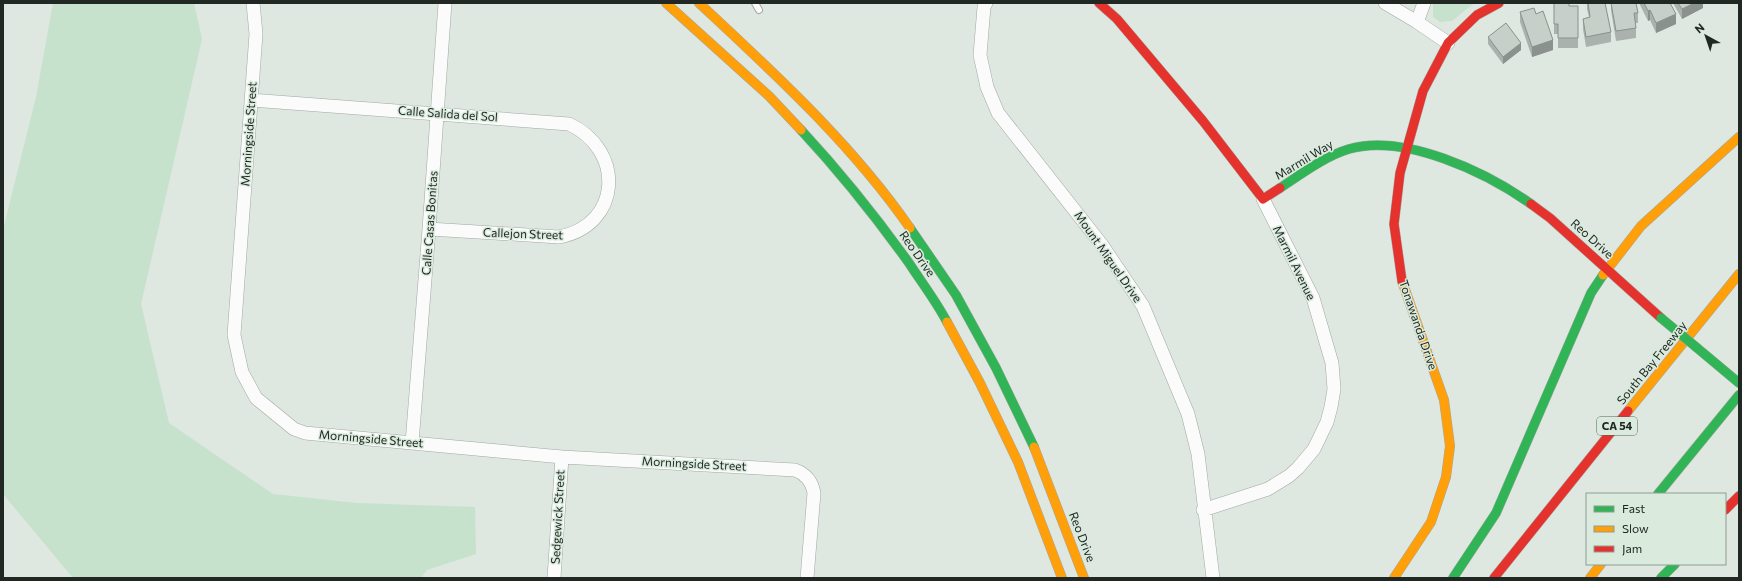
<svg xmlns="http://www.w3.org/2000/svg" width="1742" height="581" font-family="Commissioner,sans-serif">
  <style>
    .green { fill: #c6e2cd }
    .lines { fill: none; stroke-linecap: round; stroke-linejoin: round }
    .lane-casing { stroke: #a2a8a3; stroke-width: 8 }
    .street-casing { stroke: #a2a8a3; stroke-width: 14 }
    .fast-casing { stroke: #a2a8a3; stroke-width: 10 }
    .slow-casing { stroke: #a2a8a3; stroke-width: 10 }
    .jam-casing { stroke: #a2a8a3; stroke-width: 10 }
    .lane { stroke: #fafbfa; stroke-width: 6 }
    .street { stroke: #fafbfa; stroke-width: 13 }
    .fast { stroke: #30b455; stroke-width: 9 }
    .slow { stroke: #ff9f0a; stroke-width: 9 }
    .jam { stroke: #e5322d; stroke-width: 9 }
    .fast-bridge-casing { stroke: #a2a8a3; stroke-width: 10; stroke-linecap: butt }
    .fast-bridge { stroke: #30b455; stroke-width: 9 }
    .wall { fill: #abb2ad }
    .shaded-wall { fill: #8b918d }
    .building { fill: #c7cfc9; stroke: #8b918d }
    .labels { text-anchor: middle; stroke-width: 3; stroke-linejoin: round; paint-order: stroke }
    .shield { fill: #daebde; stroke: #58625b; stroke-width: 1 }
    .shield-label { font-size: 11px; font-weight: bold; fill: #212823 }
    .street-label { font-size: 12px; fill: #212823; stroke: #daebde }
  </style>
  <rect width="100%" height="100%" fill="#dee7e0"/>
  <path class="green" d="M53 3H194L202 39 141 304 169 423 273 494 356 503 475 507 476 554 427 570 421 578H73L3 494V230L36 97Z
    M1433 3H1473V4L1452 21 1440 22 1433 17Z"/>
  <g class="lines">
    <defs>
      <path id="lane" d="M755 3 759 10"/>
      <path id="street" d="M253 3 256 34 234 335 242 372 256 398 294 429 305 433 562 457 795 470C806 474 812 481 814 493L807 578
        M986 3 984 7 980 55 987 87 998 113 1102 245 1143 306 1188 414 1198 454 1213 578
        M1385 3 1417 22 1448 43
        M1417 22 1424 3
        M251 100 569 124C625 150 622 225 559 237L429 229
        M412 443 429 229 445 3
        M1203 510 1268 489 1289 476 1298 468 1314 449 1327 422 1331 407 1334 389 1332 363 1313 298 1263 199
        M554 578 562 457"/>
      <path id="fast" d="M801 130C840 172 876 217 909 263 922 283 936 301 947 322
        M1280 188C1300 175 1325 156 1349 149 1404 133 1486 172 1531 204
        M910 228 956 295 996 368 1034 447
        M1696 347 1739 383
        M1658 494 1739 395
        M1453 578 1496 513 1591 293 1603 275
        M1661 578 1675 564"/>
      <path id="slow" d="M666 3 769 96 801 130
        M699 3C774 73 851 143 910 228
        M1603 275 1641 226 1739 137
        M947 322 980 383 1018 462 1062 578
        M1628 411 1739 274
        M1034 447 1084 578
        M1394 578 1431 522 1446 477 1450 446 1444 400 1402 281
        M1590 578 1601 564"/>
      <path id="jam" d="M1099 3 1117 19 1203 121 1263 199 1280 188
        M1531 204 1550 218 1661 318
        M1402 281 1394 224 1400 173 1423 91 1448 43 1477 15 1499 3
        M1725 510 1739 496
        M1494 578 1628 411"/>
    </defs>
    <use href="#lane" class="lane-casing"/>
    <use href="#street" class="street-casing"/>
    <use href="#fast" class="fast-casing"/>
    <use href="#slow" class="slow-casing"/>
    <use href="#jam" class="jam-casing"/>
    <use href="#lane" class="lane"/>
    <use href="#street" class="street"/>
    <use href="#fast" class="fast"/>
    <use href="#slow" class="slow"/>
    <use href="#jam" class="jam"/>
    <defs>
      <path id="fast-bridge" d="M1661 318 1696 347"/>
    </defs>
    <use href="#fast-bridge" class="fast-bridge-casing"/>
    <use href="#fast-bridge" class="fast-bridge"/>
  </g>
  <path class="wall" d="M1554 3 1569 6H1578V48H1558V34H1554Z
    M1587 3H1605L1611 32V42L1586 47 1583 29V19L1589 17 1587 9Z
    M1611 3H1636L1638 13V23H1636V38L1616 41 1611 10Z
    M1639 3H1670L1676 24 1656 33 1650 20 1648 21Z
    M1673 3H1703V8L1682 19Z
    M1520 12 1536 14 1553 50 1532 57 1520 22Z
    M1488 37 1521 50 1503 64 1488 44Z"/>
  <path class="shaded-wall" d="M1694 3H1703V8L1682 19V9Z
    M1650 10V20L1648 21V11Z
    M1676 14V24L1656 33V23Z
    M1553 40V50L1532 57V47Z
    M1521 43V50L1503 64V57Z"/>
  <path class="building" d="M1554 3H1569V6H1578V38H1558V24H1554Z
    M1588 3H1605L1611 32 1586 37 1583 19 1590 17Z
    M1611 3H1636L1638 13H1634L1636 28 1616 31Z
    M1644 3H1670L1676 14 1656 23 1650 10 1648 11Z
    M1678 3H1694L1682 9Z
    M1534 8 1536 14 1543 11 1553 40 1532 47 1520 12Z
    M1506 23 1521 43 1503 57 1488 37Z"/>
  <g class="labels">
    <rect class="shield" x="1597" y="417" width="40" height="18" rx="3"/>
    <g class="shield-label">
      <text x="1617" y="430">CA 54</text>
    </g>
    <g class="street-label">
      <text transform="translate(448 114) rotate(4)" y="4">Calle Salida del Sol</text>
      <text transform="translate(249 134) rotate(-86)" y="4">Morningside Street</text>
      <text transform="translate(1304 160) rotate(-31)" y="4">Marmil Way</text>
      <text transform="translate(430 223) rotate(-86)" y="4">Calle Casas Bonitas</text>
      <text transform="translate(523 234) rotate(2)" y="4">Callejon Street</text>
      <text transform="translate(1592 239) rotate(42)" y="4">Reo Drive</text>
      <text transform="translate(917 254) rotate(55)" y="4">Reo Drive</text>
      <text transform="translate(1108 257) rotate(55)" y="4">Mount Miguel Drive</text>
      <text transform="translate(1294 263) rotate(64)" y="4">Marmil Avenue</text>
      <text transform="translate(1418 325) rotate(71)" y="4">Tonawanda Drive</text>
      <text transform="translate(1652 363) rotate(-51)" y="4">South Bay Freeway</text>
      <text transform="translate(371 439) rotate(5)" y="4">Morningside Street</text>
      <text transform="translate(694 464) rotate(3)" y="4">Morningside Street</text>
      <text transform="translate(558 517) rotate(-87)" y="4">Sedgewick Street</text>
      <text transform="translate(1082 537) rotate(69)" y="4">Reo Drive</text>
    </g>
  </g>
  <rect width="1742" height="581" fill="none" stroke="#212823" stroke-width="8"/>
  <rect x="1586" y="493" width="140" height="72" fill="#daebde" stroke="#909d93"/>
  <rect x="1594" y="506" width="20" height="6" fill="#30b455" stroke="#909d93"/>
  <text x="1622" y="513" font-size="12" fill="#212823">Fast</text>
  <rect x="1594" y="526" width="20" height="6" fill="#ff9f0a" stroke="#909d93"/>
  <text x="1622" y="533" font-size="12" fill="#212823">Slow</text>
  <rect x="1594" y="546" width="20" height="6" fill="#e5322d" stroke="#909d93"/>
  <text x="1622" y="553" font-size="12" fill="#212823">Jam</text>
  <g transform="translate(1706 36) rotate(320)" stroke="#daebde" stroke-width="3" paint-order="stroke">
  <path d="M0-3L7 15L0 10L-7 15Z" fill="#212823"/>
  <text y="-6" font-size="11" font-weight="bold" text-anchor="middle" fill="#212823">N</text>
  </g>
</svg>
